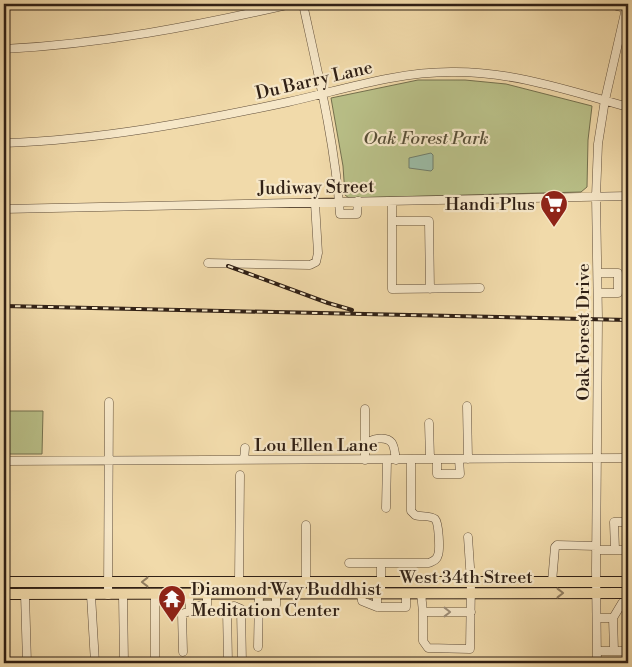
<svg xmlns="http://www.w3.org/2000/svg" width="632" height="667" font-family="'Libre Bodoni',serif">
  <style>
    .green { fill: #b9c088; stroke: #74704e }
    .water { fill: #9bbba5; stroke: #707d6b }
    .lines { fill: none; stroke-linecap: round; stroke-linejoin: round }
    .minor-casing { stroke: #604e3a; stroke-width: 9 }
    .major-casing { stroke: #302015; stroke-width: 12 }
    .minor { stroke: #f6e7c8; stroke-width: 8 }
    .major { stroke: #f1daaa; stroke-width: 10 }
    .rail-casing { stroke: #302015; stroke-width: 4 }
    .rail { stroke: #f6e7c8; stroke-width: 2; stroke-dasharray: 5.5; stroke-linecap: butt }
    .oneway { stroke: #907d60 }
    .oneway2 { stroke: #9d8d77 }
    .labels { text-anchor: middle; stroke-width: 4.5; stroke-linejoin: round; paint-order: stroke }
    .street-label { font-size: 18px; fill: #302015; stroke: #f6e7c8 }
    .park-label { font-size: 18px; font-style: italic; fill: #595038; stroke: #f6e7c8 }
    .poi-label { font-size: 18px; fill: #302015; stroke: #f6e7c8; text-anchor: end }
  </style>
  <rect width="100%" height="100%" fill="#f1daaa"/>
  <filter id="stains"><feTurbulence type="fractalNoise" baseFrequency=".004" numOctaves="4"/><feColorMatrix values="0 0 0 0 .2 0 0 0 0 .09 0 0 0 0 .02 0 0 0 .5 -.17"/></filter>
  <radialGradient id="worn" r=".72"><stop offset=".6" stop-color="#630" stop-opacity="0"/><stop offset="1" stop-color="#630" stop-opacity=".3"/></radialGradient>
  <path class="green" d="M418 80H465L506 84 592 106 588 140 587 187 581 192 349 198 345 195 343 166 331 98Z
    M4 411H43L42 454H4Z"/>
  <path class="water" d="M431 153 433 155V169L431 171 409 168V158Z"/>
  <g class="lines">
    <defs>
      <path id="minor" d="M303 4C318 73 335 143 340 214H357L358 201
        M609 4 628 9
        M4 49C102 44 196 26 291 4
        M4 143C100 140 194 122 288 102 342 90 395 72 451 72 512 71 570 91 628 107
        M392 201V289L480 288
        M4 209 628 196
        M392 221H429L430 289
        M208 263 310 265 316 262 318 253 315 203
        M598 273H618V293H598
        M467 406 468 459
        M365 409V460
        M429 423 430 459
        M365 444C371 439 386 435 392 443 395 448 395 455 396 460
        M437 459V474H460L459 459
        M244 460 245 448
        M4 461 628 458
        M386 508 387 460
        M596 550H628
        M615 550 614 522H628
        M349 563H429C433 561 437 560 438 555 440 550 439 523 435 519 430 515 420 517 415 515L411 511V460
        M381 563V593
        M239 582 240 475
        M306 582V525
        M552 582 555 547 557 545 596 546
        M361 593 362 601 377 607
        M377 593V607H406V593
        M421 593 423 612V641L428 648 470 649 471 582 468 537
        M25 594 27 663
        M91 595 95 663
        M108 595 109 402
        M123 595 124 663
        M155 595V663
        M259 605H276V594
        M190 606 207 605V594
        M423 612H471
        M597 618H613L622 603
        M613 618 614 651
        M258 647 259 594
        M597 651H628
        M183 652 182 614 190 611 189 595
        M228 663 227 609 234 606 241 609 242 663
        M597 663 596 570 598 319 596 196 598 144 605 100 627 4"/>
      <path id="major" d="M4 582H628
        M4 594 628 593"/>
    </defs>
    <use href="#minor" class="minor-casing"/>
    <use href="#major" class="major-casing"/>
    <use href="#minor" class="minor"/>
    <use href="#major" class="major"/>
    <defs>
      <path id="rail" d="M228 266 328 303 352 310
        M4 306 628 320"/>
    </defs>
    <use href="#rail" class="rail-casing"/>
    <use href="#rail" class="rail"/>
  </g>
  <defs><path id="oneway-chevron" d="M-2-3.5L2.5 0L-2 3.5" fill="none" stroke-width="1.6" stroke-linecap="round" stroke-linejoin="round" transform="scale(1.25)"/></defs>
  <g class="oneway">
    <use href="#oneway-chevron" transform="translate(145 582) rotate(-180)"/>
    <use href="#oneway-chevron" transform="translate(560 593)"/>
  </g>
  <use class="oneway2" href="#oneway-chevron" transform="translate(447 612)"/>
  <defs>
    <symbol id="supermarket-pin" viewBox="-11 -11 22 30"><path d="M0 17L-7.5 6A9.5 9.5 0 1 1 7.5 6Z" fill="#8f2418" stroke="#f6e7c8"/><path d="M-6-5.5h2.5l.6 2H6L4.5 2H-2.5L-4.4-4H-6ZM-1.5 3.2a1.3 1.3 0 1 0 .1 0ZM3 3.2a1.3 1.3 0 1 0 .1 0Z" fill="#fff"/></symbol>
    <symbol id="temple-pin" viewBox="-11 -11 22 30"><path d="M0 17L-7.5 6A9.5 9.5 0 1 1 7.5 6Z" fill="#8f2418" stroke="#f6e7c8"/><path d="M0-6L5-2H3V0L6.5 2.5H4V6H1.5V3h-3V6H-4V2.5H-6.5L-3 0V-2H-5Z" fill="#fff"/></symbol>
  </defs>
  <g fill-rule="evenodd">
    <use href="#supermarket-pin" x="538" y="188" width="32" height="43"/>
    <use href="#temple-pin" x="156" y="583" width="32" height="43"/>
  </g>
  <g class="labels">
    <g class="street-label">
      <text transform="translate(314 80) rotate(-13)" y="6">Du Barry Lane</text>
      <text transform="translate(316 187) rotate(-1)" y="6">Judiway Street</text>
      <text transform="translate(583 332) rotate(-90)" y="6">Oak Forest Drive</text>
      <text x="316" y="451">Lou Ellen Lane</text>
      <text x="466" y="583">West 34th Street</text>
    </g>
    <g class="park-label">
      <text x="426" y="144">Oak Forest Park</text>
    </g>
    <g class="poi-label">
      <text x="535" y="210">Handi Plus</text>
      <text x="191" y="595" text-anchor="start">Diamond Way Buddhist<tspan x="191" dy="21">Meditation Center</tspan></text>
    </g>
  </g>
  <rect width="632" height="667" fill="none" stroke="#f1daaa" stroke-width="20"/>
  <rect x="5" y="5" width="622" height="657" fill="none" stroke="#302015" stroke-width="2.5"/>
  <rect x="10" y="10" width="612" height="647" fill="none" stroke="#302015"/>
  <rect width="100%" height="100%" filter="url(#stains)"/>
  <rect width="100%" height="100%" fill="url(#worn)"/>
</svg>
